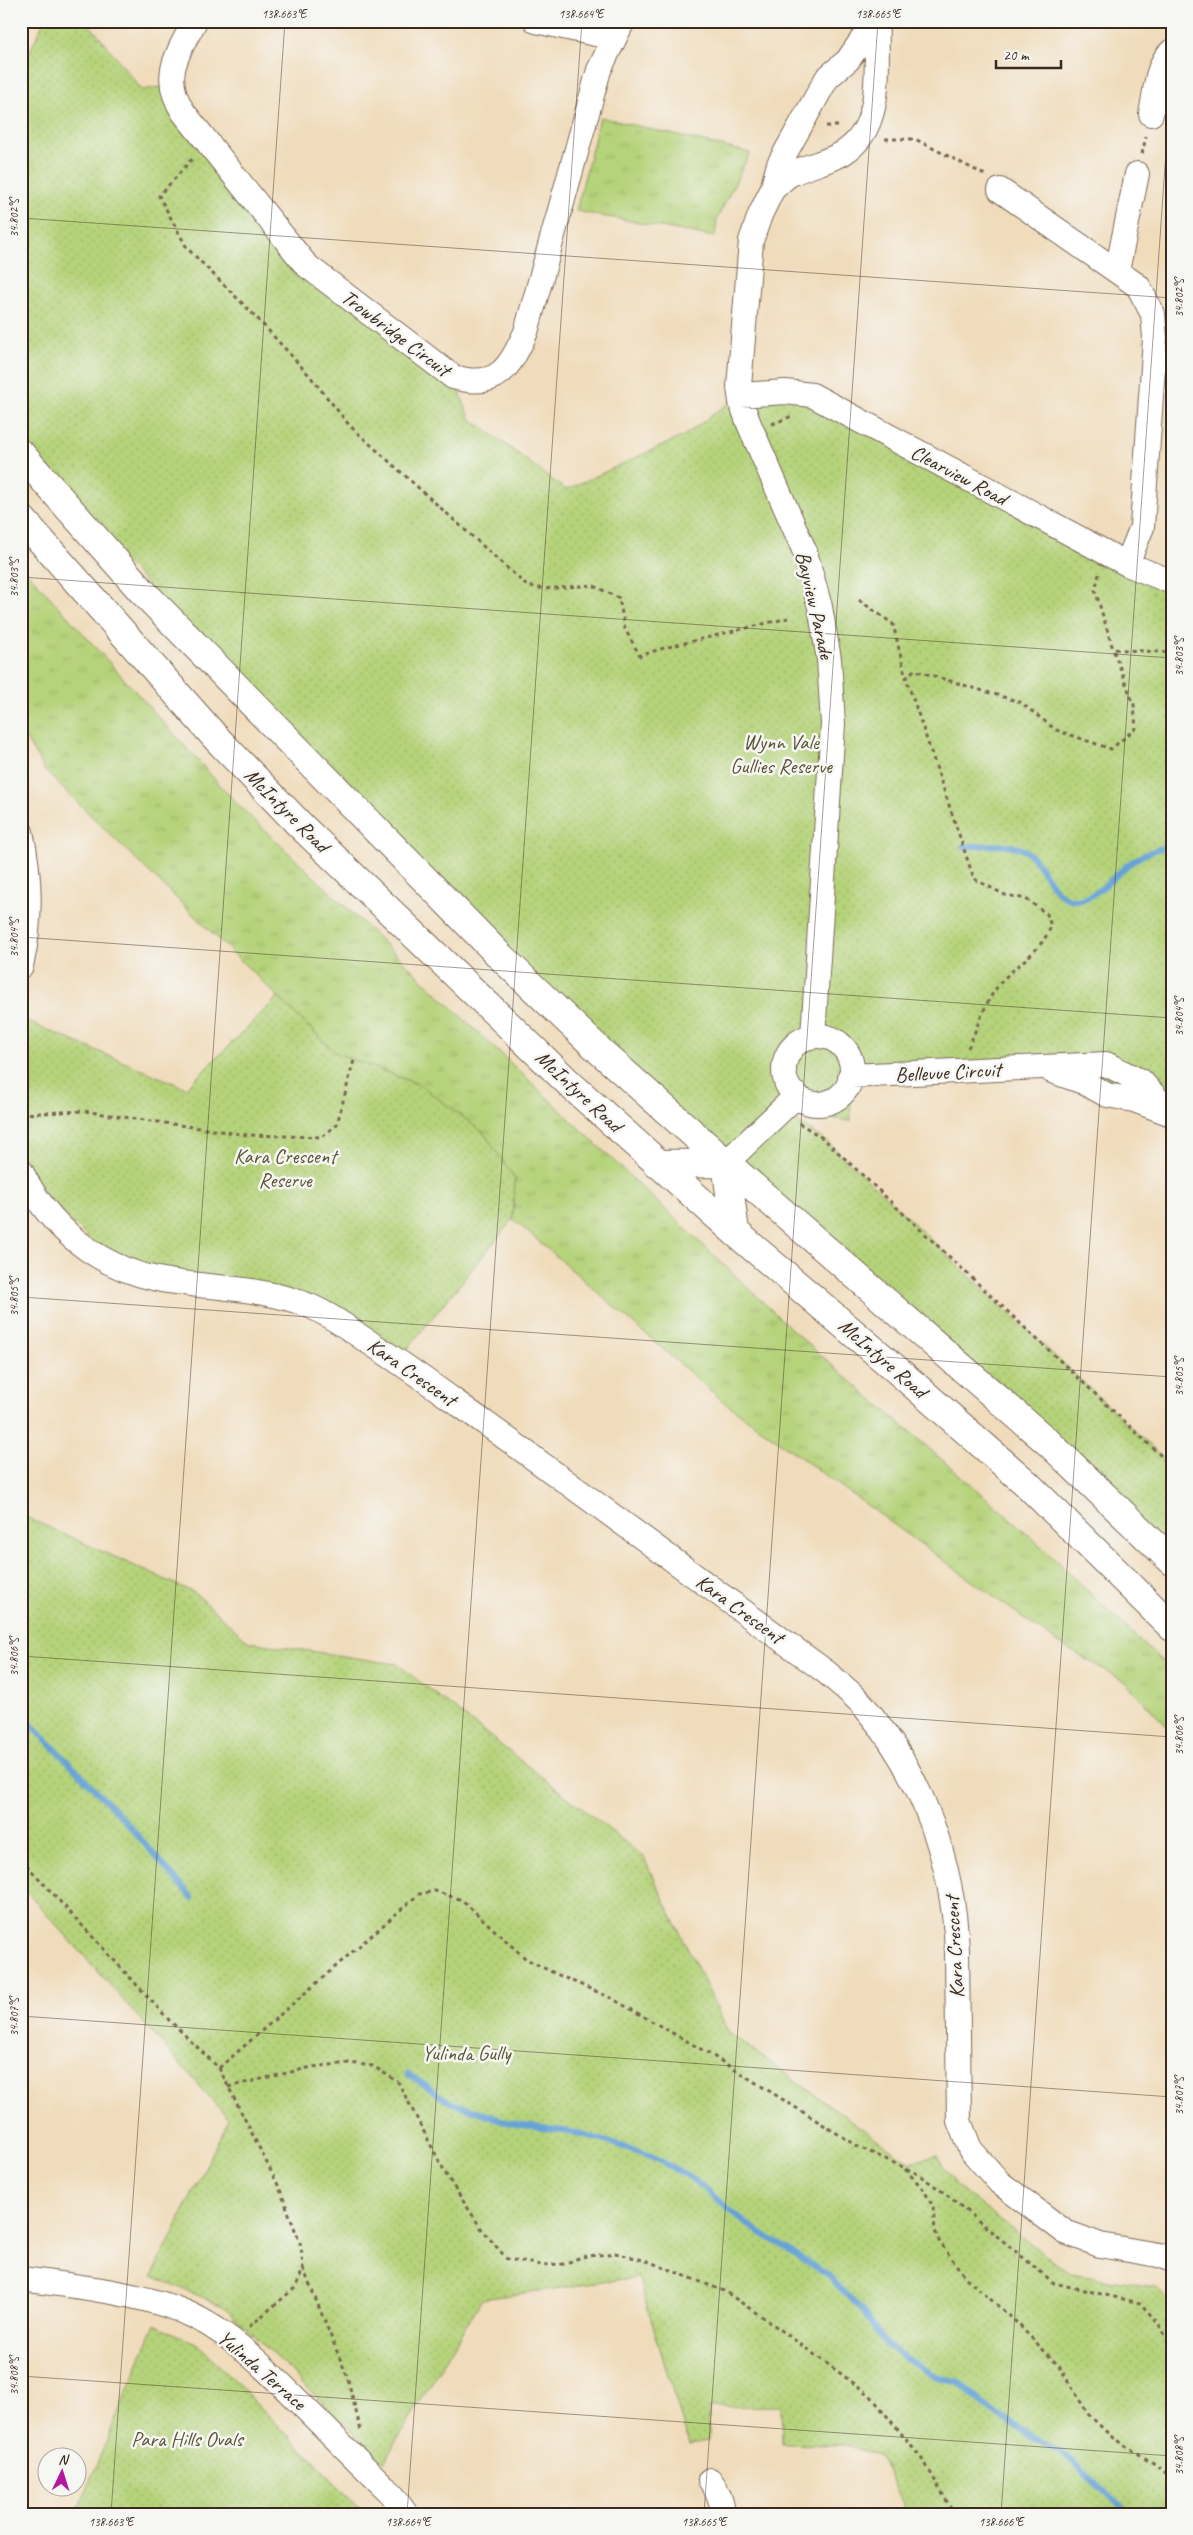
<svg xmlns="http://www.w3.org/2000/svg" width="1193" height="2535" font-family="Caveat,sans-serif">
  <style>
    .grass { fill: url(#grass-tufts); stroke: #787e4c }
    .park { fill: url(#park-dots); stroke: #787e4c }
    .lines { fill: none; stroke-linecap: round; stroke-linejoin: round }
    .stream { stroke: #65a2d6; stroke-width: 6 }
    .street-casing { stroke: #7a6855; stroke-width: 26 }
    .primary-casing { stroke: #7a6855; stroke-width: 30 }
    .path { stroke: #7a6855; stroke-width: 3; stroke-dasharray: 4 4; stroke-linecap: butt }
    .street { stroke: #fff; stroke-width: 24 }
    .primary { stroke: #fff; stroke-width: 28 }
    .ticks { fill: none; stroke: #3b2a1e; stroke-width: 1; stroke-opacity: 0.45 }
    .labels { text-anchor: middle; stroke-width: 5; stroke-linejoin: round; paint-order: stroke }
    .street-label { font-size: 21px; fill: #3b2a1e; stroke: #f6f6f2 }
    .park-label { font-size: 21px; fill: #5a5435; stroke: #f6f6f2 }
    .neatline { fill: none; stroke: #3b2a1e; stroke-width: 2 }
    .ticks-label { font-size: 12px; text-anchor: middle; fill: #3b2a1e }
  </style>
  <defs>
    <pattern id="grass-tufts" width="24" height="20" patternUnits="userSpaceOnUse" patternTransform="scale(1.25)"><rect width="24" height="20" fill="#b5d37a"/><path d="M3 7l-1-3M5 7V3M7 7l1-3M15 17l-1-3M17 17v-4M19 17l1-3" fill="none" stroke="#9db569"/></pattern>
    <pattern id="park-dots" width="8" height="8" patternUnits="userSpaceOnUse" patternTransform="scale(1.25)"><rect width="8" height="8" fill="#b5d37a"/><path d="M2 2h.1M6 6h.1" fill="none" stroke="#9db569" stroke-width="1.8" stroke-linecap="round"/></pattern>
  </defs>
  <rect width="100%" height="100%" fill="#f6f6f2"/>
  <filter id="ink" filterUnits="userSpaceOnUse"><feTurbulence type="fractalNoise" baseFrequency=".02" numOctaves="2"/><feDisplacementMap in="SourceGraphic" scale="10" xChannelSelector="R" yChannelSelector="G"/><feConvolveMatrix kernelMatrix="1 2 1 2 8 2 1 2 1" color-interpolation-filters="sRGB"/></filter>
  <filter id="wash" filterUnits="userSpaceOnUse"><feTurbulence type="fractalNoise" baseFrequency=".0096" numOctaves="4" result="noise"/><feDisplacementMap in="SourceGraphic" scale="20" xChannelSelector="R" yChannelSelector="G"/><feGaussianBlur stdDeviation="1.12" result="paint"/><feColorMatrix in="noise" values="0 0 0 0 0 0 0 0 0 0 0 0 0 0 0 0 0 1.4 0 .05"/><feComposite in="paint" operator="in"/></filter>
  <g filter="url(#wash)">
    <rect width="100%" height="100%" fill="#f0dcbb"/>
    <path class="grass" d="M600 117 750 153 717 219 715 237 576 211Z
      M21 565 238 805 800 1337 1028 1534 1172 1671V1732L1125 1682 1058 1643 724 1402 513 1219 515 1179 420 1085 336 1053 46 772 21 731Z"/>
    <path class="park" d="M44 21H87L142 90 171 85 306 265 453 377 470 418 566 490 685 435 740 395 785 392 1172 582V1115L1046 1068 850 1076 851 1121 782 1112 824 1139 1172 1466V1561L601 1052 21 454V70Z
      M278 997 336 1053 420 1085 484 1133 515 1179 513 1219 398 1360 328 1315 116 1266 21 1171V1019L186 1088Z
      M21 1515 195 1593 249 1642 397 1664 643 1856 729 2033 909 2162 937 2156 956 2185 1070 2274 1156 2287 1172 2301V2514H909L878 2455 843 2445 782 2444 781 2406 709 2407 708 2441 689 2444 638 2277 482 2299 384 2462 223 2306 152 2276 229 2119 21 1885Z
      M155 2324 200 2346 366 2514H76Z"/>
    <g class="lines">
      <path class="stream" d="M963 847C981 846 1007 842 1024 850 1045 862 1050 901 1078 900 1096 899 1118 871 1133 861 1144 853 1159 849 1172 844
        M21 1714 119 1814 192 1898
        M408 2074 450 2102 510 2123 582 2134 649 2155 692 2178 744 2222 829 2276 864 2313 886 2345 934 2376 958 2382 992 2412 1063 2454 1124 2509 1126 2514"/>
    </g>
  </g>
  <g filter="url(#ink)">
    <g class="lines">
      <defs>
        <path id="street" d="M195 21C177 55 160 77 184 113L306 265 453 377C498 390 509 368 526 332L599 70 623 21
          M536 21 614 38
          M1151 114C1155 96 1156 63 1172 51
          M772 190C779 184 785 176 793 173 809 165 828 162 843 153 886 127 875 64 877 21
          M1000 190 1138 286 1153 314 1155 338 1142 527 1127 564
          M1117 271 1137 174
          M740 395 785 392 812 395 1127 564 1172 582
          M21 832C31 877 32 920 21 966
          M813 1036 833 724 829 659 820 607 805 552 749 424 741 402 739 387 751 241 760 215 772 190 779 164 827 78 848 60 875 21
          M784 1070a34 34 0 1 1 68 0a34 34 0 1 1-68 0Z
          M1052 1071 1083 1082 1107 1095 1134 1100 1166 1112
          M850 1076 1106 1064 1142 1082 1172 1115
          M726 1163 797 1095
          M21 1171C49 1227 96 1266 157 1279 208 1289 261 1286 310 1306 330 1315 347 1327 364 1339 407 1366 447 1396 488 1425 601 1507 714 1590 826 1672 839 1683 852 1693 863 1705 922 1774 953 1861 957 1950L959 2121 970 2149 1000 2183 1065 2232 1100 2245 1158 2255 1172 2260
          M21 2279C73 2286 128 2291 177 2309 228 2328 267 2370 305 2408 333 2436 362 2465 391 2493L406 2514
          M710 2480C718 2490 722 2500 723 2514"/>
        <path id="primary" d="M21 454 141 590 501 957 601 1052 726 1163 1050 1444 1172 1561
          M21 518 217 739 301 826 573 1087 735 1232 898 1371 1026 1483 1172 1627
          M726 1163 735 1232
          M657 1164 726 1163"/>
      </defs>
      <use href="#street" class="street-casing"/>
      <use href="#primary" class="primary-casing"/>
      <path class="path" d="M826 126H839
        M885 139H915L985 175
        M1142 154 1146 136
        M192 159 159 196 187 248 257 318 309 375 350 426 526 585 544 589 592 585 619 598 625 629 640 656 660 649 788 618
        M772 424 792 416
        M1099 574 1095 590 1113 649
        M859 600 893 624 906 678
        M968 1048C978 1026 986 998 1003 980 1021 960 1040 953 1051 926L1047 914 1026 899 1005 895 974 879 906 678 914 670 1020 702 1056 730 1111 749 1136 728 1134 705 1113 649 1172 653
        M21 1114 83 1111 247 1135 322 1137 337 1124 354 1060
        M799 1123 824 1139 1172 1466
        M21 1859 169 2020 219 2068 279 2187 301 2246 303 2268 296 2287 249 2327
        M219 2068 419 1894 435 1891 462 1900 526 1959 556 1974 611 1998 713 2056 859 2147 918 2174 947 2195 1054 2283 1140 2303 1158 2323 1172 2347
        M228 2087 312 2067 349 2063 373 2066 398 2082 448 2178 483 2231 507 2259 541 2265 564 2264 581 2257 615 2253 647 2261 724 2291 774 2325 870 2395 925 2463 954 2514
        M905 2169 924 2190 933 2207 935 2231 939 2241 965 2277 1013 2319 1059 2366 1088 2414 1113 2438 1155 2464 1172 2478
        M303 2268 347 2376 361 2431"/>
      <use href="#street" class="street"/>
      <use href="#primary" class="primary"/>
    </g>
  </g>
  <path class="ticks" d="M21 218 1172 298M21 577 1172 658M21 937 1172 1018M21 1297 1172 1377M21 1656 1172 1737M21 2016 1172 2097M21 2376 1172 2456M111 2514 285 21M407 2514 582 21M704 2514 878 21M1001 2514 1172 66"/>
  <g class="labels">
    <g class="street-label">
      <text transform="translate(396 333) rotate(37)" y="7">Trowbridge Circuit</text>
      <text transform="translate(959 475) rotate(28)" y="7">Clearview Road</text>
      <text transform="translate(815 605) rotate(77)" y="7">Bayview Parade</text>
      <text transform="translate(287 810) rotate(45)" y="7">McIntyre Road</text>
      <text transform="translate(948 1072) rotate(-3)" y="7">Bellevue Circuit</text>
      <text transform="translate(579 1091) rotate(43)" y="7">McIntyre Road</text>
      <text transform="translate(883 1358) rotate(41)" y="7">McIntyre Road</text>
      <text transform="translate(412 1372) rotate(35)" y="7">Kara Crescent</text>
      <text transform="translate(740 1609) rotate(36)" y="7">Kara Crescent</text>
      <text transform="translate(954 1947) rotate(-93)" y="7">Kara Crescent</text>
      <text transform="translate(262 2370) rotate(41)" y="7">Yulinda Terrace</text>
    </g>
    <g class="park-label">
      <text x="781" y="749">Wynn Vale<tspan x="781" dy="24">Gullies Reserve</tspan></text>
      <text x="285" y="1163">Kara Crescent<tspan x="285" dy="24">Reserve</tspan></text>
      <text x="466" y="2060">Yulinda Gully</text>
      <text x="187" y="2446">Para Hills Ovals</text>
    </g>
  </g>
  <rect width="1193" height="2535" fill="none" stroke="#f6f6f2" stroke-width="55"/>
  <g transform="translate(62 2472) rotate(4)"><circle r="24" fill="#f6f6f2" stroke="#aba49d"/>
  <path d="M0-4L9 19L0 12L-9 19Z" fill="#b5179e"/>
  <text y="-8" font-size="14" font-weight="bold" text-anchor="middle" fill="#3b2a1e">N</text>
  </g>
  <path d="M996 60v8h65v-8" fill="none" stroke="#3b2a1e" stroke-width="2.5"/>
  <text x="1003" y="60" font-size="15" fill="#3b2a1e" stroke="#f6f6f2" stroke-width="4" paint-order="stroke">20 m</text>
  <rect x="28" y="28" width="1138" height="2480" class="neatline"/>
  <g class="ticks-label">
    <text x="284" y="18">138.663°E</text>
    <text x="581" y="18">138.664°E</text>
    <text x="878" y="18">138.665°E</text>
    <text transform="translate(14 218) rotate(-90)" y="4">34.802°S</text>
    <text transform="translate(1179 298) rotate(-90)" y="4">34.802°S</text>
    <text transform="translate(14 578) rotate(-90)" y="4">34.803°S</text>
    <text transform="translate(1179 657) rotate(-90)" y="4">34.803°S</text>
    <text transform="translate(14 938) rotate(-90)" y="4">34.804°S</text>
    <text transform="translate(1179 1017) rotate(-90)" y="4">34.804°S</text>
    <text transform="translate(14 1297) rotate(-90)" y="4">34.805°S</text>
    <text transform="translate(1179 1377) rotate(-90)" y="4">34.805°S</text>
    <text transform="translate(14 1657) rotate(-90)" y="4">34.806°S</text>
    <text transform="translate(1179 1736) rotate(-90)" y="4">34.806°S</text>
    <text transform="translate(14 2017) rotate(-90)" y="4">34.807°S</text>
    <text transform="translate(1179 2096) rotate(-90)" y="4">34.807°S</text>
    <text transform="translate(14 2376) rotate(-90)" y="4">34.808°S</text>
    <text transform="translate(1179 2456) rotate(-90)" y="4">34.808°S</text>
    <text x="111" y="2526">138.663°E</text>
    <text x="408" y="2526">138.664°E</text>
    <text x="704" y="2526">138.665°E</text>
    <text x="1001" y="2526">138.666°E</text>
  </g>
</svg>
